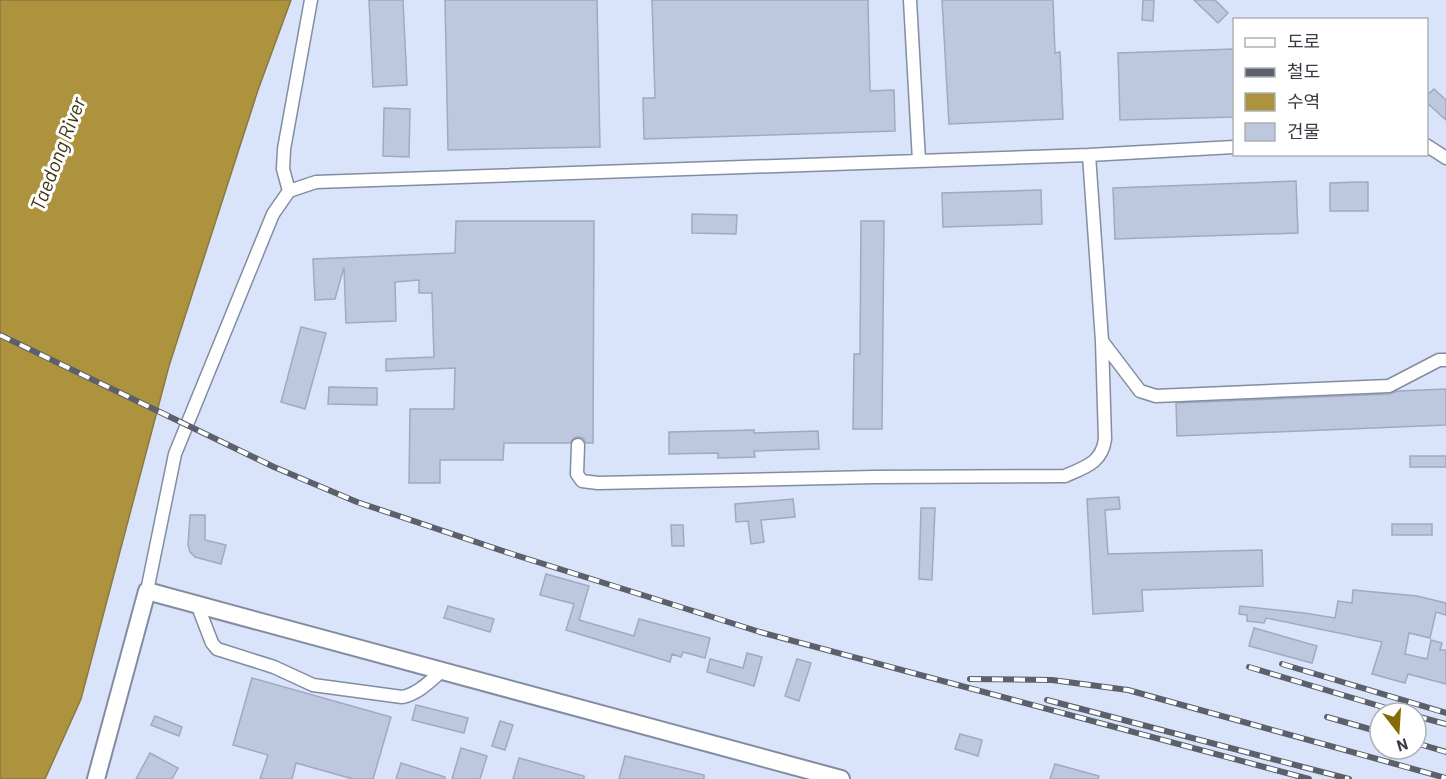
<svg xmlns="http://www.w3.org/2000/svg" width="1446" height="779" font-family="Barlow,'Noto Sans KR',sans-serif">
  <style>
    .water { fill: #ae933e; stroke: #8a7940; stroke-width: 1.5 }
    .building { fill: #bdc7de; stroke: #a0a9bf; stroke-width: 1.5 }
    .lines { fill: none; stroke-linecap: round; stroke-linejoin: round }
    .minor-casing { stroke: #838ca1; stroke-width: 15 }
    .secondary-casing { stroke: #838ca1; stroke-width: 20 }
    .minor { stroke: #fff; stroke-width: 12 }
    .secondary { stroke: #fff; stroke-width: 16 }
    .rail-casing { stroke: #5b606c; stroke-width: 6 }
    .rail { stroke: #fff; stroke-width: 4; stroke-dasharray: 11; stroke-linecap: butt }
    .labels { text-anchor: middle; stroke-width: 6; stroke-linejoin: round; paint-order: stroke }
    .water-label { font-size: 20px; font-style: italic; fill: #413611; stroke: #fff }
  </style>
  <rect width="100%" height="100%" fill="#d9e3fa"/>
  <path class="water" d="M0 0H291L258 90 169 366 81 699 45 779H0Z"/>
  <path class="building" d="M369 0H403L407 85 373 87Z
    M445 0H597L600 147 448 150Z
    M652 0H868L870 91 894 90 895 131 644 139 643 98H655Z
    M942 0H1053L1055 53 1060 52 1063 119 949 124Z
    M1143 0H1154L1153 21 1142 20Z
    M1194 0H1215L1228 13 1218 23Z
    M1234 49V117L1120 120 1118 53Z
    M1434 89 1446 100V120L1426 102V96Z
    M384 108 410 109 409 157 383 156Z
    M1296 181 1298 233 1115 239 1113 188Z
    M1357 182H1368V211H1330V183Z
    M1041 190 1042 224 943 227 942 193Z
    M692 214 737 215 736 234 692 233Z
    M456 221H594L593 443H586L583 438 578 437 574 438 570 443H504L503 460H440V483H409L410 409H454L455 368 386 371V359L434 357 432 293H419V280L395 282 396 321 346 323 344 267 335 299 315 300 313 259 455 253Z
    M861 221H884L882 429H853L854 354H860Z
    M301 327 326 333 305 409 281 402Z
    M329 387 377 388V405L328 404Z
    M1446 389V425L1177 436 1176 403 1389 394 1398 391Z
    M754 430V433L818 431 819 449 754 451 755 457 718 458V453L669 454V432Z
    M1410 456H1446V467H1410Z
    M1119 497 1120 509 1105 510 1108 554 1262 550 1263 586 1142 590 1143 611 1093 614 1087 499Z
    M793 499 795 517 761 520 764 542 751 544 748 521 736 522 735 504Z
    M921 508H935L932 580 919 579Z
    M190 515H205V540L226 545 221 564 195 557 190 552 188 545Z
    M1392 524H1432V535H1392Z
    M671 525H683L684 546H672Z
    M546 574 589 586 579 620 634 636 639 619 710 638 705 658 683 652 681 657 672 654 670 662 566 630 574 604 540 595Z
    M1353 590 1417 596 1446 603V615L1436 612 1430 638 1409 633 1405 654 1427 659 1431 640 1442 643 1440 650H1446V684L1408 674 1405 683 1372 674 1382 642 1266 618 1264 623 1247 621V615L1239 614 1240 606 1304 613 1335 618 1338 601 1352 603Z
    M448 606 494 619 490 632 444 618Z
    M1254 628 1317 646 1312 663 1249 646Z
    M747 653 762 657 754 686 707 672 710 659 743 668Z
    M797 659 811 663 799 701 785 696Z
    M252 678 391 717 373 779H353L296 763 292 779H260L268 755 233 745Z
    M416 705 468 718 464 733 412 720Z
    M155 716 182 727 179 736 151 725Z
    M500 721 513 725 505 750 492 746Z
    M960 734 982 740 978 756 955 749Z
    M461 748 487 756 480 779H452Z
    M150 753 178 768 172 779H136Z
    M625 756 704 775V779H619Z
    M519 758 584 776V779H513Z
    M401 763 445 777V779H396Z
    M1055 764 1099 776 1098 779H1050Z"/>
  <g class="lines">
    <defs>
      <path id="minor" d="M910 0 919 161
        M1426 145 1446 158
        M289 191 283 169 284 149 311 0
        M1102 341 1140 391 1156 396 1389 386 1439 360H1446
        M578 445 577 474 582 481 598 483 874 477 1065 476C1085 467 1102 463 1105 439L1102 341 1089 155
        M147 591 175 454 273 214 289 191 316 182 1089 155 1234 147
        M197 604 212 643 217 649 274 667 313 685 402 697C418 694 430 681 442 671"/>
      <path id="secondary" d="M96 779 147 591 841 779"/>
    </defs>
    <use href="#minor" class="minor-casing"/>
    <use href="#secondary" class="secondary-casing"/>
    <use href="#minor" class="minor"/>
    <use href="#secondary" class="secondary"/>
    <defs>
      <path id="rail" d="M0 335 274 467 357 502 512 554 760 632 1309 779
        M1282 664 1446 713
        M1249 667 1403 713
        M970 679 1052 680 1128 690 1446 778
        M1047 700 1349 779
        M1416 716 1446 724
        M1327 717 1380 732
        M1416 743 1446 752"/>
    </defs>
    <use href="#rail" class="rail-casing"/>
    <use href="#rail" class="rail"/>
  </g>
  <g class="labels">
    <g class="water-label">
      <text transform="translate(58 154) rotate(-69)" y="7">Taedong River</text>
    </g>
  </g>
  <rect x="1233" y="18" width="195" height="138" fill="#ffffff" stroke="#afb1b4" stroke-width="1.5"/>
  <rect x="1245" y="38" width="30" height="9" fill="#ffffff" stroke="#afb1b4" stroke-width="1.5"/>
  <text x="1287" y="48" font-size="18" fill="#373b44">도로</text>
  <rect x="1245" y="68" width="30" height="9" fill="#5b606c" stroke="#afb1b4" stroke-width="1.5"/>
  <text x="1287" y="78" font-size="18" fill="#373b44">철도</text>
  <rect x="1245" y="93" width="30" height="18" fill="#ae933e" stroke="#afb1b4" stroke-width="1.5"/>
  <text x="1287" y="108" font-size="18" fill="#373b44">수역</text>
  <rect x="1245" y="123" width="30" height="18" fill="#bdc7de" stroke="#afb1b4" stroke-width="1.5"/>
  <text x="1287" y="138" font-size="18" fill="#373b44">건물</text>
  <g transform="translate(1398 731) rotate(163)"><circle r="28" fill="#ffffff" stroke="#afb1b4" stroke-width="1.5"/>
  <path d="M0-4.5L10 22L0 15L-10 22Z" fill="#856b06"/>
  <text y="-9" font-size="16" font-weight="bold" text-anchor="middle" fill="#373b44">N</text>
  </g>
</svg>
